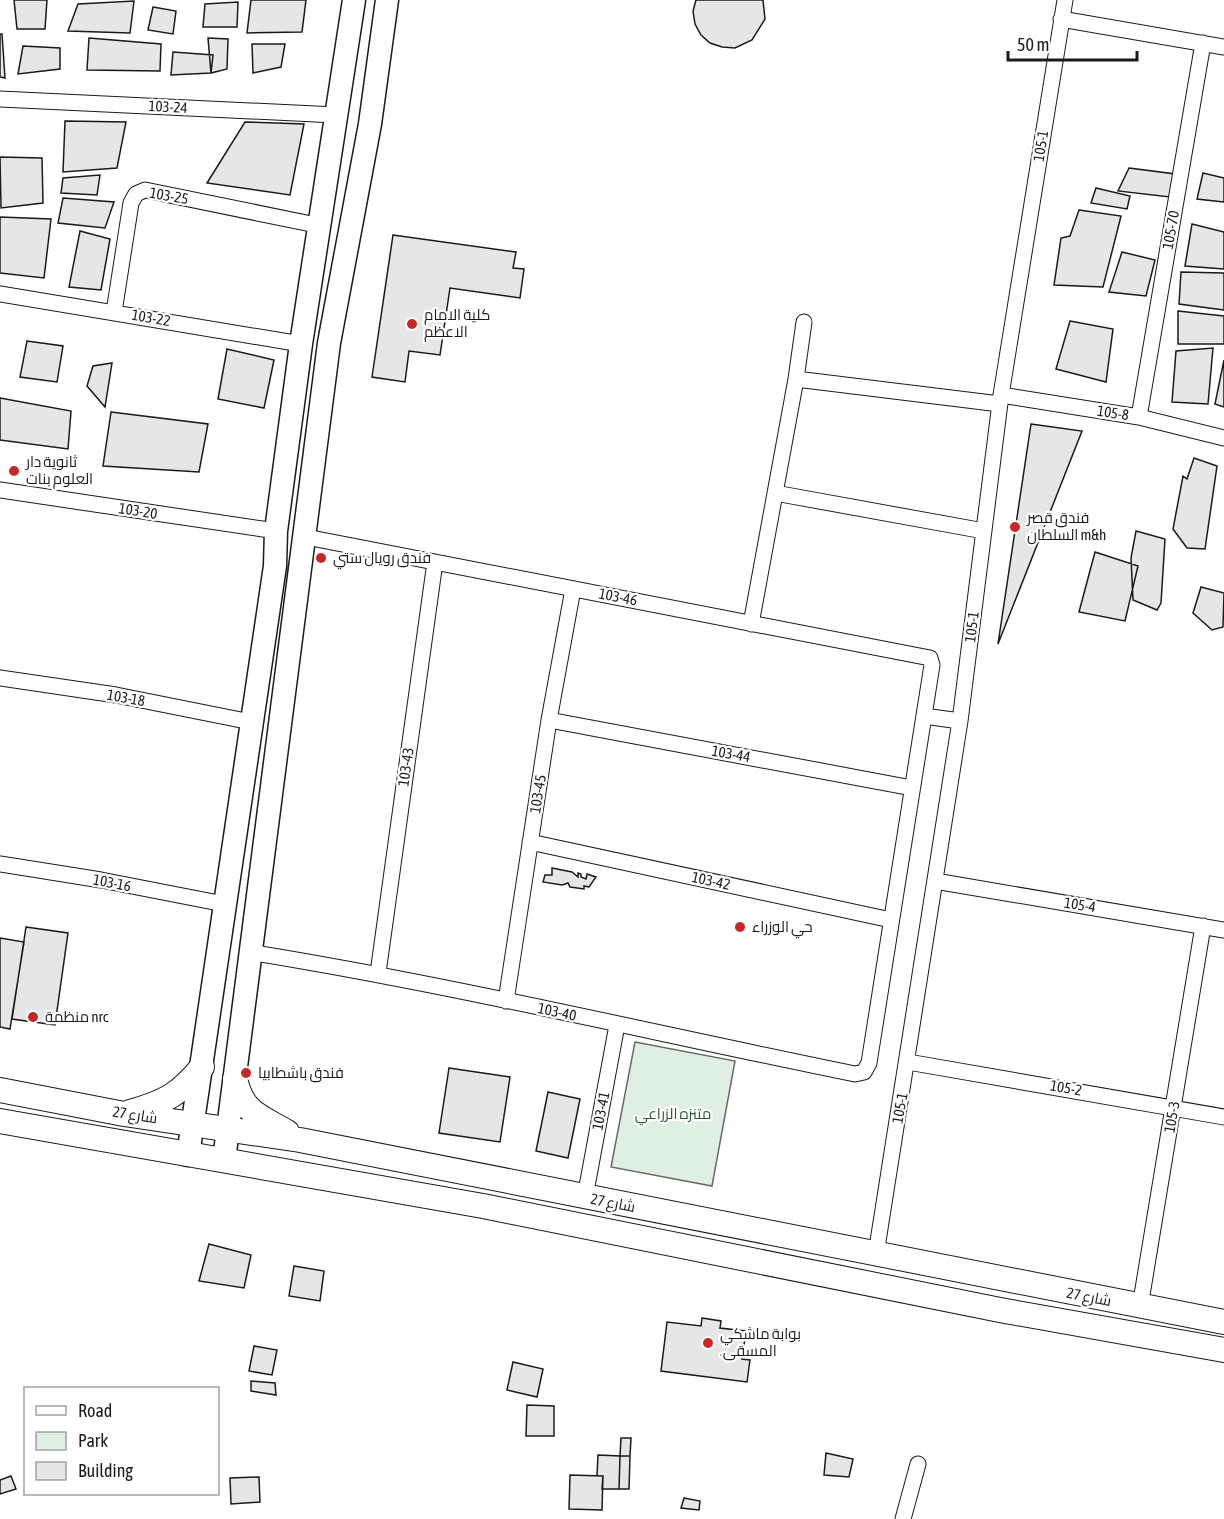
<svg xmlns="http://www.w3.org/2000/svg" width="1224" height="1519" font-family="'Asap Condensed',Cairo,sans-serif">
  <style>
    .green { fill: #e0efe3; stroke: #6a6a6a; stroke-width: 1.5 }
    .building { fill: #e6e6e6; stroke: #1a1a1a; stroke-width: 1.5 }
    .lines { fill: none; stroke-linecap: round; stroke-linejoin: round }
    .street-casing { stroke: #1a1a1a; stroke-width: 17 }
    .secondary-casing { stroke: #1a1a1a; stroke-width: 25 }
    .primary-casing { stroke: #1a1a1a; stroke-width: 26 }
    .street { stroke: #fff; stroke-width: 15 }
    .secondary { stroke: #fff; stroke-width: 22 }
    .primary { stroke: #fff; stroke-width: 24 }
    .poi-dot { fill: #c62828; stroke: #fff; stroke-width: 2 }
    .labels { text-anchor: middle; stroke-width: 4.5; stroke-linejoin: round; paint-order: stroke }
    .street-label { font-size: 15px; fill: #1a1a1a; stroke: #fff }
    .poi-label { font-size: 15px; fill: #1a1a1a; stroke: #fff; text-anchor: start }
    .park-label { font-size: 15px; fill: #2b5a34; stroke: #fff }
  </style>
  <rect width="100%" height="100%" fill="#fff"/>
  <path class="green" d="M635 1042 735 1061 712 1186 611 1167Z"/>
  <path class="building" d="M14 0H47L45 29H17Z
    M251 0H306L302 32 247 33Z
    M696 0H763L765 19 752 40 735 48 722 47 710 43 701 35 695 24 693 11Z
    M134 1 130 33 68 31 78 4Z
    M238 2 237 27H203L205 4Z
    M153 7 176 11 173 34 148 30Z
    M0 34H2L5 78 0 77Z
    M89 38 161 44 160 71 87 70Z
    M208 38 228 39 227 69 211 73Z
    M252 44H285L281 67 253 73Z
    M23 46 60 48V69L18 74Z
    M173 52 213 55 211 73 171 75Z
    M65 121 126 122 117 168 63 172Z
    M245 122 304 124 290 195 207 183Z
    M0 157 42 158 43 203 1 208Z
    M1129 168 1175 174 1170 197 1118 191Z
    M1203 173 1224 178V202L1197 199Z
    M100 175 97 195 61 193 63 178Z
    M1096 188 1130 196 1127 209 1091 203Z
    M63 198 114 202 105 228 58 223Z
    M1079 210 1121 216 1103 287 1054 285 1061 238 1070 236Z
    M0 217 51 219 44 278 0 273Z
    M1192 224 1224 232V269L1185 266Z
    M80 231 110 239 101 290 69 287Z
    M393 235 516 252 513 268 524 269 520 298 450 288 440 355 409 351 405 382 372 377Z
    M1122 252 1155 260 1146 296 1109 292Z
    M1181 272 1224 273V310L1179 304Z
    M1178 311 1224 316V344H1178Z
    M1070 321 1113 329 1106 382 1056 369Z
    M27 341 63 346 57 382 20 377Z
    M1213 348 1208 404 1172 402 1176 351Z
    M227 349 274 360 264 408 218 399Z
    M1224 360V407L1215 404Z
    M112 363 105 407 87 386 93 366Z
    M0 398 71 411 68 449 0 440Z
    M111 412 208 424 199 472 103 466Z
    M1031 424 1082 431 998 644Z
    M1194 458 1217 466 1205 549 1187 548 1173 529 1183 476 1187 479Z
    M1136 531 1165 539 1161 603 1157 610 1133 600 1131 558Z
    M1095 552 1138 566 1125 621 1079 612Z
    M1201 587 1224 593 1223 627 1212 630 1193 613Z
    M552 868 572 872 578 877V873L581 874V877L586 879 587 874 596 877 589 887 584 886V889L570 887 568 883 562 885 543 882 545 875H552Z
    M26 927 68 933 55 1025 12 1019Z
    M0 938 24 942 10 1029 0 1027Z
    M449 1068 510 1077 500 1142 439 1133Z
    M548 1092 580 1099 568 1158 536 1151Z
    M209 1244 251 1255 244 1288 199 1281Z
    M294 1266 324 1271 320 1301 289 1296Z
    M702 1318 721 1321 720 1328 746 1331 742 1359 750 1360 747 1382 661 1371 667 1322 701 1326Z
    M254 1346 277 1350 272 1375 249 1371Z
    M513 1362 543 1369 537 1397 507 1390Z
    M251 1381 275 1383 276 1395 251 1391Z
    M527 1405 554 1406V1436H526Z
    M621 1438H631L630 1456H620Z
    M826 1453 853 1459 849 1477 824 1475Z
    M598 1455 620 1456 619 1489H602L603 1476H597Z
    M620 1456H630L629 1489H619Z
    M570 1475 603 1476 602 1510 569 1509Z
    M11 1476 16 1489 0 1494V1480Z
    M259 1477 260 1502 231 1504 230 1478Z
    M684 1498 700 1501 699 1510 681 1508Z"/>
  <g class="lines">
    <defs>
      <path id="street" d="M1061 19 1224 47
        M0 99 336 115
        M0 294 301 344
        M114 312 131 203 136 194 145 190 321 226
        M796 379 1000 404
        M1001 395 1139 417 1224 438
        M1139 417 1203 43
        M0 490 276 531
        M775 493 984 531
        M751 624 796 379 804 322
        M0 678 116 695 251 722
        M924 716 960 721
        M549 720 912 788
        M530 842 891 920
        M0 864 101 880 224 904
        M935 881 1224 930
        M249 952C453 985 653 1033 855 1074L864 1072 869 1063 932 665 930 658 306 537
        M378 973 435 562
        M506 1001 549 720 573 589
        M908 1062 1224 1117
        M585 1197 617 1025
        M876 1254 960 721 1001 395 1065 0
        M1140 1307 1203 926
        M903 1519 918 1464"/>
      <path id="secondary" d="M188 1155 275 566 276 531 301 344 354 0
        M224 1160 329 343 370 124 387 0"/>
      <path id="primary" d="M235 1079C243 1113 258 1115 287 1132
        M0 1090 124 1114 300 1140 1224 1322
        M130 1112C165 1102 179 1095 202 1067
        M0 1121 483 1206 1000 1310 1224 1350"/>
    </defs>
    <use href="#street" class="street-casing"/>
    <use href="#secondary" class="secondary-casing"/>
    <use href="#primary" class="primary-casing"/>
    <use href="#street" class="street"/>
    <use href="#secondary" class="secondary"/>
    <use href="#primary" class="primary"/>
  </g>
  <g class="poi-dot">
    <circle cx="412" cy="324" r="6"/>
    <circle cx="14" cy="471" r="6"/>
    <circle cx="1015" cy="527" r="6"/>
    <circle cx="321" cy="558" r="6"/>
    <circle cx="740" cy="927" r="6"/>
    <circle cx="33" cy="1017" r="6"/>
    <circle cx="246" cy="1073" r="6"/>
    <circle cx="708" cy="1343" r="6"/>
  </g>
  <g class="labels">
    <g class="street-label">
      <text transform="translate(168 107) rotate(3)" y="5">103-24</text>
      <text transform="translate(1041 146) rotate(-81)" y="5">105-1</text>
      <text transform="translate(169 196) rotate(10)" y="5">103-25</text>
      <text transform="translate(1171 230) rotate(-80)" y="5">105-70</text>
      <text transform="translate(151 318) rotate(10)" y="5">103-22</text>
      <text transform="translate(1113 413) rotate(9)" y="5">105-8</text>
      <text transform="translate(138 511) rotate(9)" y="5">103-20</text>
      <text transform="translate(618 597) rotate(11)" y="5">103-46</text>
      <text transform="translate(972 627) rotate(-83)" y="5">105-1</text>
      <text transform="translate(126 698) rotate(10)" y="5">103-18</text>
      <text transform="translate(731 754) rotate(10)" y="5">103-44</text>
      <text transform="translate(406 767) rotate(-82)" y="5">103-43</text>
      <text transform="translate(538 794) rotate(-81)" y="5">103-45</text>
      <text transform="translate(711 881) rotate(12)" y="5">103-42</text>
      <text transform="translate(112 883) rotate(11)" y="5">103-16</text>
      <text transform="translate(1080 905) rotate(9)" y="5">105-4</text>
      <text transform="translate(557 1012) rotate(12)" y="5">103-40</text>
      <text transform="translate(1066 1088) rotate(10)" y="5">105-2</text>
      <text transform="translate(900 1108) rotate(-80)" y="5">105-1</text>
      <text transform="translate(601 1111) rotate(-79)" y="5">103-41</text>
      <text transform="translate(135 1115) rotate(9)" y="5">شارع 27</text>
      <text transform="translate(1172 1117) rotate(-80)" y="5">105-3</text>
      <text transform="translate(613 1203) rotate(11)" y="5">شارع 27</text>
      <text transform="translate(1089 1297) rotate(11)" y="5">شارع 27</text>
    </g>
    <g class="poi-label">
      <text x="424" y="320">كلية الامام<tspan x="424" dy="17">الاعظم</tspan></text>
      <text x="26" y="467">ثانوية دار<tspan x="26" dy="17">العلوم بنات</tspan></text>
      <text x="1027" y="523">فندق قصر<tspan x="1027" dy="17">السلطان m&amp;h</tspan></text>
      <text x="333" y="563">فندق رويال ستي</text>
      <text x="752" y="932">حي الوزراء</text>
      <text x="45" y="1022">منظمة nrc</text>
      <text x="258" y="1078">فندق باشطابيا</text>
      <text x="720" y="1339">بوابة ماشكي<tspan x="720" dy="17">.المسقى</tspan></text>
    </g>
    <g class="park-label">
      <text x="673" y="1119">متنزه الزراعي</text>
    </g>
  </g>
  <rect x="24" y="1387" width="195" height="108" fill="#ffffff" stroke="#a3a3a3" stroke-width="1.5"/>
  <rect x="36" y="1406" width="30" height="9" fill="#ffffff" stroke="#a3a3a3" stroke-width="1.5"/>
  <text x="78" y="1417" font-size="18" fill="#1a1a1a">Road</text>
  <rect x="36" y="1432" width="30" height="18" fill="#e0efe3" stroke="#a3a3a3" stroke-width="1.5"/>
  <text x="78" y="1447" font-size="18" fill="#1a1a1a">Park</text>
  <rect x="36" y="1462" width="30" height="18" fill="#e6e6e6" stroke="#a3a3a3" stroke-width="1.5"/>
  <text x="78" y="1477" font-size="18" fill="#1a1a1a">Building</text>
  <path d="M1008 51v9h129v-9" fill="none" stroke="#1a1a1a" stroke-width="3"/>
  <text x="1017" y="51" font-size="18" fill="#1a1a1a" stroke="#ffffff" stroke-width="4.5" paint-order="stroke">50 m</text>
</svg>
